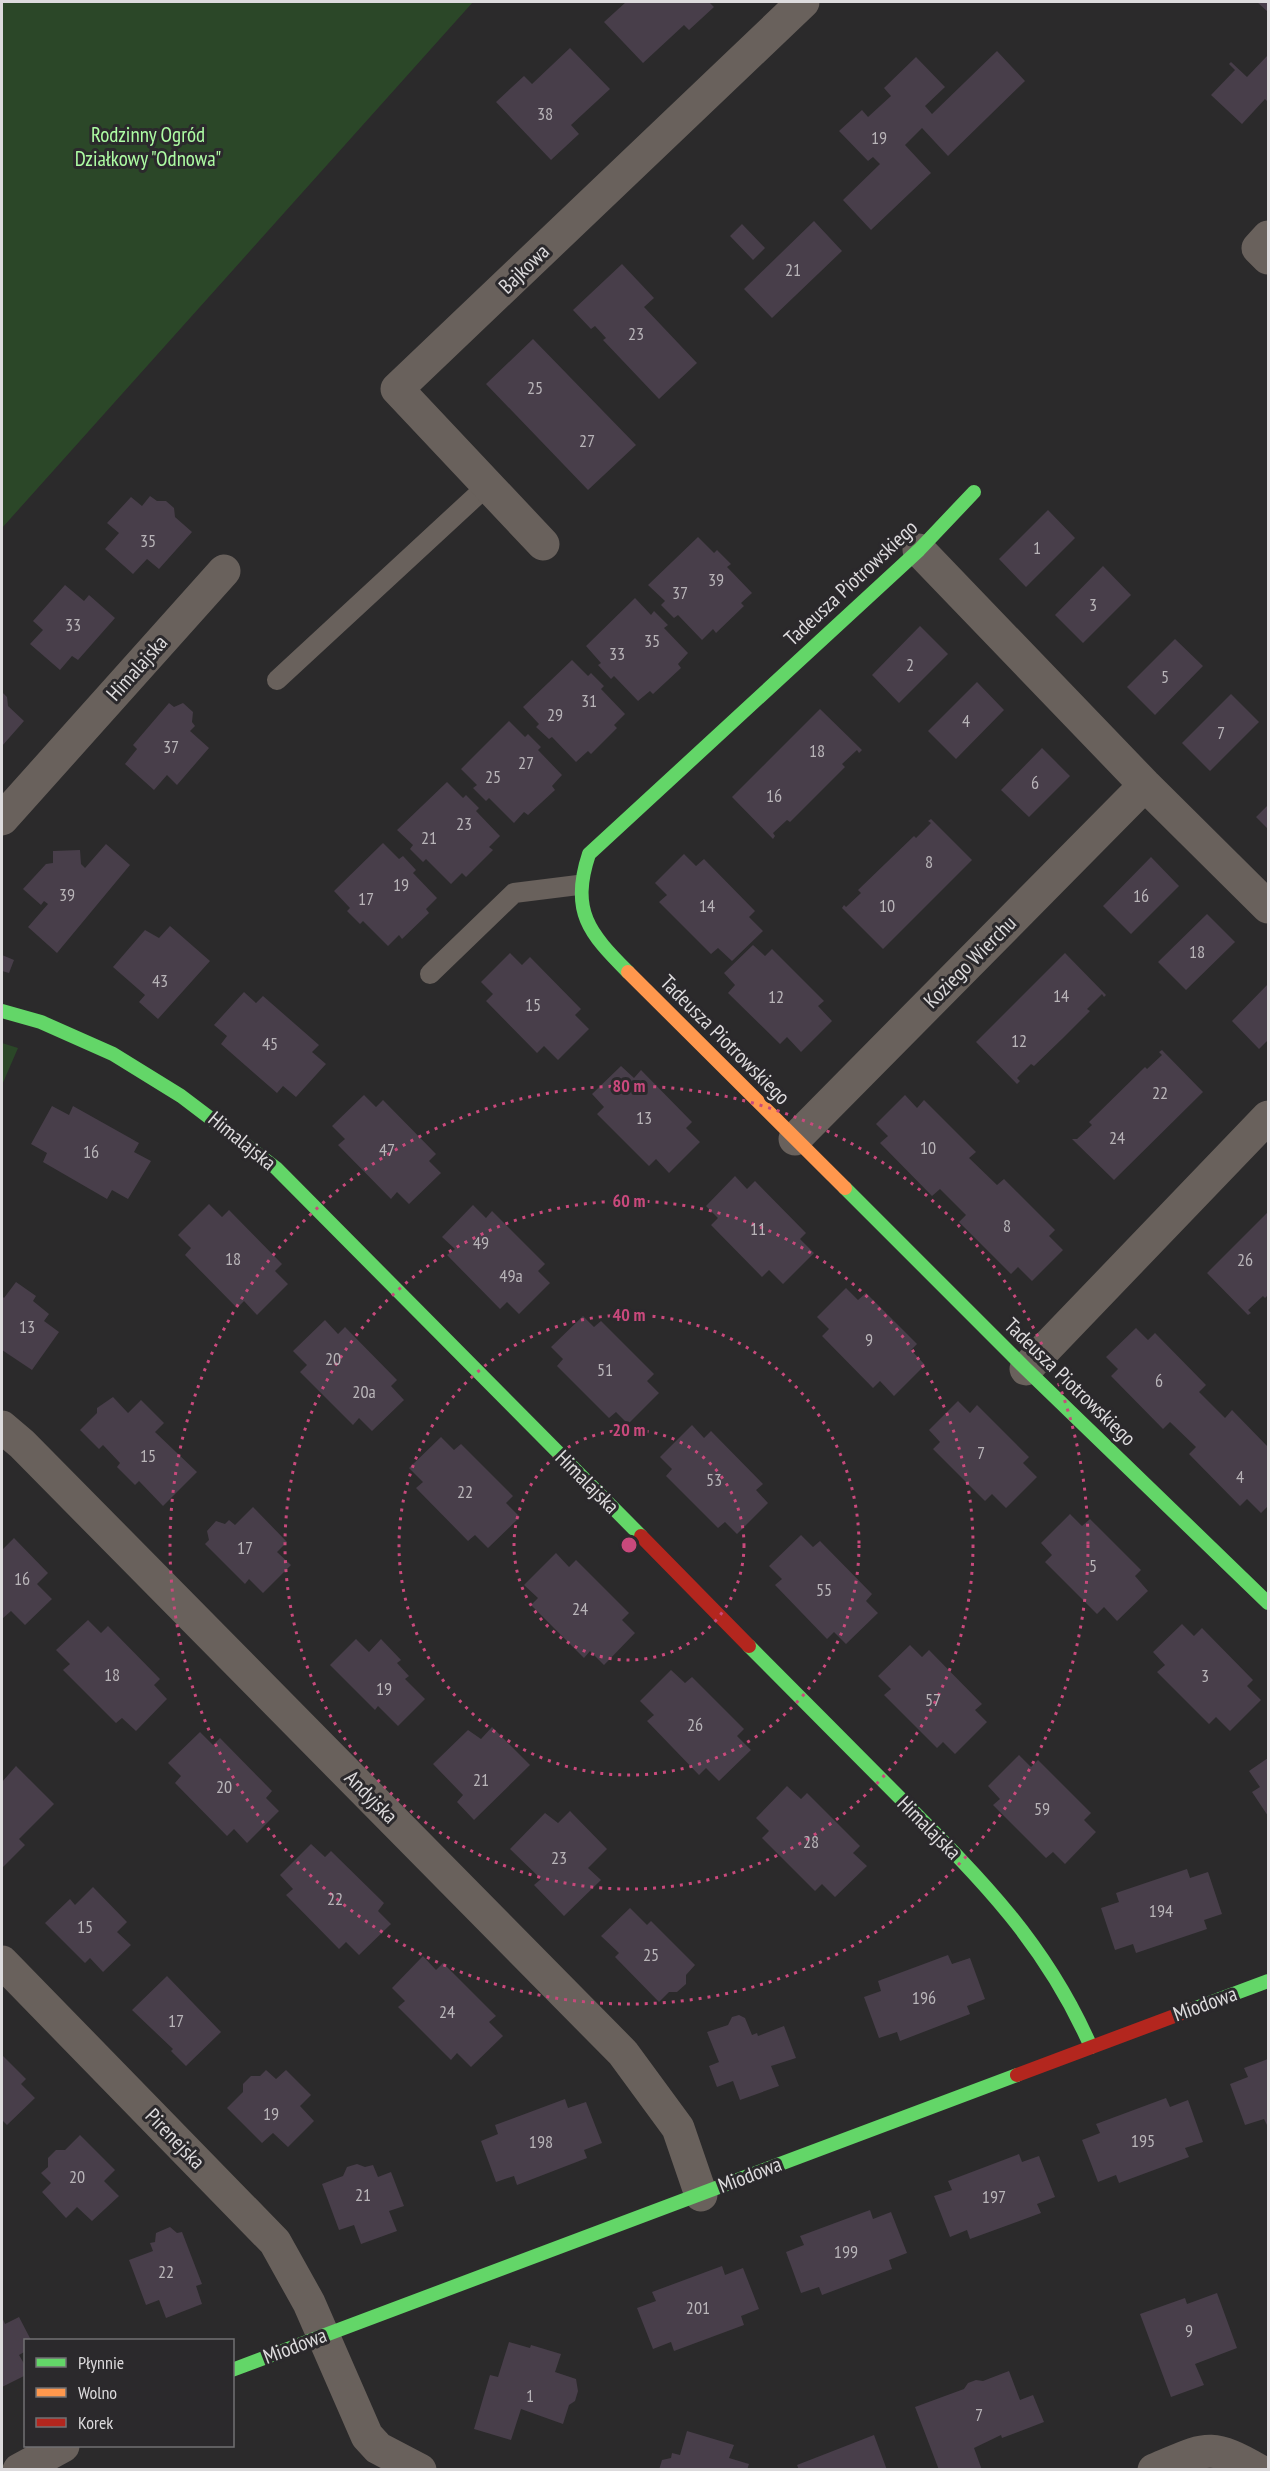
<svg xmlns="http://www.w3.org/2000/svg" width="1270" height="2471" font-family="'PT Sans Narrow',sans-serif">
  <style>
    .green { fill: #2b4728 }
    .building { fill: #483e4a }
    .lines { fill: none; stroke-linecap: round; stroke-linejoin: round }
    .lane { stroke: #69615c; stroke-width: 20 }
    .street { stroke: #69615c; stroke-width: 33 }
    .fast { stroke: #63d668; stroke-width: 14 }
    .slow { stroke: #ff974d; stroke-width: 14 }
    .jam { stroke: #b3261e; stroke-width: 14 }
    .ring { fill: none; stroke: #c9497c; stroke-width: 3; stroke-dasharray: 3 6 }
    .labels { text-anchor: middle; stroke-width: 6; stroke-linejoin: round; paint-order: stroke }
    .number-label { font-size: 18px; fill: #b8b4b8 }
    .park-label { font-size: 21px; fill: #adfca3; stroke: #2b292c }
    .street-label { font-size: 21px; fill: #dddbdd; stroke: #2b292c }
    .centre { fill: #c9497c; stroke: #2b292c; stroke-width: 3 }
    .ring-label { font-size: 18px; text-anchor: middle; font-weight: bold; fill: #c9497c; stroke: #2b292c; stroke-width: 6; stroke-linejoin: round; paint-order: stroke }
  </style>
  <rect width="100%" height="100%" fill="#2b2a2b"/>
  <path class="green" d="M2 2H473L2 528Z
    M2 1043 18 1048 2 1085Z"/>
  <path class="building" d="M626 2H709L714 7 689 30 684 25 643 63 604 22Z
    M1257 2H1268V12Z
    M570 48 610 89 571 125 579 134 551 160 496 102 524 76 532 84Z
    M997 51 1025 81 948 156 922 128 905 145 931 173 871 230 843 200 880 164 873 157 868 161 839 131 862 110 868 117 891 96 884 88 916 57 945 87 925 106 932 114Z
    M1268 55V102L1265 99 1242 124 1211 95 1235 70 1229 64 1231 62 1247 77Z
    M814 221 842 251 772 318 744 289Z
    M742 224 765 248 753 260 730 236Z
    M622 264 654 298 644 307 697 363 659 399 603 340 606 338 595 326 591 329 573 310Z
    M533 339 636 445 588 490 486 384Z
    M150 496 157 501H166L174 508 175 517 192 532 159 569 147 559 133 574 105 549 119 533 107 523 131 497 142 506Z
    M1048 510 1075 538 1026 587 999 559Z
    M698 537 714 553 717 550 731 564 727 567 752 593 741 603 744 606 716 633 713 629 702 640 678 615 674 618 661 605 665 601 648 585Z
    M1103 566 1131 595 1083 643 1055 615Z
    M65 585 84 601 89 595 115 618 78 660 72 656 60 670 30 644 43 630 33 621Z
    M635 598 651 615 654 611 668 625 664 628 688 653 678 664 681 668 653 694 650 691 638 701 614 676 611 679 598 665 601 663 586 646Z
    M920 626 948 654 899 703 872 675Z
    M1175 639 1203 666 1155 715 1127 687Z
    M572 660 588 676 591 673 604 686 601 689 625 714 614 725 617 728 591 754 588 751 576 762 552 737 549 739 536 727 539 724 523 707Z
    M977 682 1004 710 956 759 928 731Z
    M2 692 7 697 8 706 24 721 2 746Z
    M1231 694 1259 722 1210 771 1182 743Z
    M169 703 174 707 183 703 193 712 192 722 195 726 190 731 209 748 177 785 167 775 154 790 125 764 137 749 133 745Z
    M820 709 862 750 859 753 857 750 842 764 845 767 790 822 787 820 773 833 775 836 773 839 732 797Z
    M509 721 525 737 528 734 541 747 538 750 562 775 552 786 555 790 528 815 524 812 514 823 489 798 486 801 473 788 477 785 461 769Z
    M1042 748 1070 776 1029 817 1001 790Z
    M447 782 463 798 466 795 479 808 476 811 500 836 489 847 493 850 466 877 462 873 451 884 426 859 423 862 410 849 413 845 397 830Z
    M1268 805V829L1256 817Z
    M931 819 972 860 883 949 842 908 844 905 846 907 861 893 858 890 914 836 916 838 931 823 928 821Z
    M383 843 399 859 403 856 416 870 413 873 437 898 426 909 429 913 402 939 399 935 388 946 363 921 360 924 347 911 350 908 334 891Z
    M106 844 130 865 57 953 28 927 48 904 44 901 41 905 23 889 46 864 53 863V851L80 850 81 864 85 868Z
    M684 854 696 866 704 859 755 911 749 917 763 931 732 961 718 948 711 954 659 902 667 895 655 883Z
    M1151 857 1179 886 1131 934 1103 906Z
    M1207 914 1235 942 1186 990 1158 962Z
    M170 926 210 961 158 1019 139 1002 145 995 113 967 145 930 159 938Z
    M753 945 765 956 772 949 824 1001 818 1006 832 1021 801 1052 787 1037 780 1044 728 993 735 985 724 973Z
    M510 953 522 965 530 957 581 1009 575 1015 589 1029 558 1060 544 1046 537 1053 486 1001 493 994 481 982Z
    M1065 953 1106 995 1104 997 1102 994 1087 1009 1090 1011 1062 1039 1034 1066 1031 1064 1017 1078 1020 1081 1017 1084 976 1042Z
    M2 955 14 960 9 973 2 971Z
    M1268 984V1040L1259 1049 1232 1021Z
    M244 992 256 1003 263 996 319 1045 312 1052 326 1064 296 1097 283 1086 277 1093 221 1044 227 1036 214 1025Z
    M1162 1050 1203 1092 1114 1180 1072 1139H1077L1092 1125 1089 1122 1145 1067 1147 1069 1162 1055 1159 1052Z
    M621 1066 634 1078 641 1070 692 1122 686 1128 700 1142 669 1173 656 1159 649 1166 597 1114 604 1107 592 1094Z
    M364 1095 376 1107 383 1100 436 1154 429 1161 441 1173 409 1204 397 1192 391 1199 338 1145 345 1139 332 1126Z
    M905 1095 917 1108 924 1100 976 1152 969 1158 997 1185 1004 1179 1055 1230 1049 1236 1063 1250 1032 1281 1018 1267 1011 1274 959 1222 966 1215 940 1189 932 1196 880 1143 888 1136 876 1124Z
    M52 1106 69 1115 73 1106 139 1143 134 1152 151 1161 128 1199 112 1190 107 1199 43 1162 47 1153 31 1144Z
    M735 1176 747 1189 755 1181 806 1233 800 1239 814 1253 783 1284 769 1270 762 1277 711 1225 718 1218 706 1206Z
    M209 1204 222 1217 229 1210 282 1264 275 1271 288 1284 257 1315 244 1301 237 1308 185 1255 191 1248 178 1235Z
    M473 1205 486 1218 492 1211 545 1264 538 1271 550 1283 519 1314 507 1302 500 1309 447 1255 455 1249 442 1237Z
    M1268 1212V1295L1265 1298 1263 1296 1248 1310 1251 1313 1248 1315 1207 1273Z
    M16 1282 36 1296 33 1301 49 1314 44 1321 59 1332 32 1370 2 1350V1296L4 1298Z
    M846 1288 858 1300 866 1293 917 1344 911 1350 925 1365 894 1396 880 1381 873 1388 822 1336 829 1329 817 1317Z
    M583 1316 594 1327 601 1321 654 1374 647 1381 659 1393 628 1424 616 1412 609 1418 557 1366 563 1359 551 1347Z
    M325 1320 338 1334 345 1327 397 1380 391 1386 404 1400 372 1431 359 1418 353 1425 300 1372 307 1365 293 1351Z
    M1136 1328 1148 1340 1155 1333 1206 1385 1199 1392 1225 1418 1232 1410 1268 1447V1506L1261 1513 1247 1499 1240 1506 1189 1454 1196 1447 1170 1422 1163 1429 1111 1376 1118 1369 1106 1357Z
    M113 1397 128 1413 141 1400 164 1423 155 1432 197 1472 163 1506 139 1481 135 1485 117 1467 120 1463 103 1445 99 1449 80 1430 97 1413V1408Z
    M958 1401 970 1413 977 1405 1029 1457 1023 1463 1037 1477 1006 1508 992 1494 985 1501 933 1449 940 1442 929 1430Z
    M692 1425 704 1438 711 1431 763 1484 756 1490 768 1503 737 1534 725 1522 718 1528 666 1476 672 1469 660 1457Z
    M441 1437 454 1450 461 1444 513 1496 506 1503 520 1517 488 1548 475 1535 468 1541 416 1488 423 1482 409 1468Z
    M253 1507 287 1542 277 1552 291 1565 263 1593 249 1579 245 1584 205 1544 209 1540 207 1531 216 1521 225 1524 229 1520 235 1525Z
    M1070 1514 1082 1526 1090 1519 1141 1570 1135 1576 1148 1591 1117 1621 1104 1607 1097 1614 1045 1562 1052 1555 1041 1543Z
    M801 1535 813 1547 820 1541 872 1594 866 1601 878 1613 846 1644 834 1632 827 1639 775 1585 782 1579 769 1566Z
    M14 1538 48 1573 37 1584 52 1599 25 1625 11 1611 2 1619V1550Z
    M556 1553 569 1567 576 1560 629 1613 622 1620 635 1633 604 1665 590 1651 584 1658 531 1605 538 1598 524 1585Z
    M88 1620 101 1633 108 1626 160 1679 154 1685 167 1699 136 1731 122 1718 116 1723 63 1670 70 1664 56 1650Z
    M1182 1624 1194 1636 1202 1628 1253 1680 1247 1686 1261 1700 1230 1731 1216 1717 1209 1724 1157 1672 1165 1665 1153 1652Z
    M356 1639 369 1652 381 1639 401 1660 397 1663 409 1676 405 1679 425 1699 398 1726 378 1706 375 1710 330 1665Z
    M910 1645 922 1657 929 1650 982 1704 975 1710 987 1722 955 1754 943 1742 937 1748 884 1695 891 1689 878 1676Z
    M671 1670 685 1683 692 1677 744 1729 737 1736 751 1750 719 1781 706 1768 699 1775 647 1721 654 1715 640 1701Z
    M492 1727 530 1765 474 1820 457 1802 463 1795 433 1764 468 1730 481 1739Z
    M200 1732 213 1745 220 1738 272 1791 266 1798 279 1811 247 1843 234 1829 227 1836 175 1783 181 1776 168 1763Z
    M1019 1755 1031 1767 1038 1760 1091 1813 1084 1820 1096 1832 1065 1864 1053 1852 1046 1858 993 1805 1000 1799 988 1786Z
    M1268 1758V1816L1252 1792 1260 1787 1249 1771Z
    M16 1766 54 1804 19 1839 25 1845 2 1868V1782Z
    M787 1786 801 1799 807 1793 860 1846 853 1853 867 1866 835 1897 822 1884 815 1891 762 1838 769 1831 756 1818Z
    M570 1811 607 1849 588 1868 601 1880 564 1916 534 1885 541 1879 510 1849 545 1813 558 1823Z
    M311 1844 325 1857 331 1851 384 1903 378 1911 391 1924 359 1955 346 1942 339 1949 286 1895 293 1889 280 1875Z
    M1187 1869 1190 1878 1208 1872 1222 1914 1204 1920 1207 1929 1136 1953 1133 1944 1115 1950 1101 1908 1119 1902 1116 1893Z
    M93 1887 127 1922 117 1932 131 1945 103 1972 90 1958 85 1963 45 1923 70 1899 75 1905Z
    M630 1908 647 1925 651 1921 695 1965 686 1975V1984L677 1992H669L659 2002 615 1957 619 1953 601 1936Z
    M948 1955 952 1964 970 1958 985 1999 967 2006 970 2014 900 2041 897 2032 879 2038 864 1997 881 1991 878 1981Z
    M423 1956 436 1970 443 1963 496 2016 489 2022 503 2036 471 2067 457 2053 451 2060 398 2007 405 2001 392 1988Z
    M167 1976 221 2032 186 2066 171 2051 173 2049 132 2010Z
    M739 2015 745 2018 752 2035 757 2033 758 2036 784 2026 796 2058 771 2066 779 2086 740 2100 733 2081 717 2087 709 2066 719 2062 707 2032 728 2025 732 2017Z
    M2 2055 26 2079 21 2084 35 2098 7 2125 2 2120Z
    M1268 2059V2127L1264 2119 1245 2125 1230 2084 1248 2077 1244 2068Z
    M266 2070 276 2079 286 2070 311 2095 300 2106 314 2121 288 2147 273 2133 262 2143 227 2108 243 2092V2084L251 2076H260Z
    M1166 2098 1170 2107 1188 2100 1203 2142 1185 2148 1189 2157 1119 2183 1116 2175 1098 2182 1082 2140 1100 2133 1096 2124Z
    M565 2099 568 2108 586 2102 602 2143 584 2150 587 2158 517 2185 514 2176 496 2182 481 2141 498 2134 495 2125Z
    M80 2135 115 2170 104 2181 119 2196 92 2221 77 2207 66 2218 42 2192 51 2183 41 2173 48 2167V2158L56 2150H65Z
    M1019 2154 1022 2162 1039 2156 1055 2197 1037 2204 1041 2213 970 2239 967 2230 950 2237 934 2196 952 2190 948 2181Z
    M357 2164 365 2167 373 2165 378 2177 391 2172 404 2206 389 2211 397 2231 361 2244 354 2225 339 2230 322 2184 343 2176 347 2167Z
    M870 2210 873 2219 891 2212 907 2253 889 2260 892 2269 822 2295 819 2287 801 2293 786 2252 804 2245 800 2236Z
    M170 2227 177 2233 182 2232 202 2284 196 2286 202 2304 166 2318 159 2300 146 2305 129 2260 153 2251 150 2243 155 2242 156 2233Z
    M722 2266 725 2275 743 2268 759 2309 741 2316 744 2325 674 2351 671 2342 653 2349 637 2308 656 2301 652 2292Z
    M1217 2293 1237 2348 1195 2364 1204 2385 1171 2397 1140 2314 1185 2298 1187 2304Z
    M2 2317 5 2324 19 2317 31 2340H26V2351L19 2355 26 2367V2375L2 2387Z
    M509 2342 530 2348 531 2345 561 2354 555 2372 576 2379 578 2391 575 2401 569 2405 563 2424 521 2409 511 2440 474 2429 490 2375 498 2377Z
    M1009 2371 1020 2400 1033 2395 1044 2422 1002 2438 1001 2435 974 2448 982 2470H939L915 2407 964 2389 968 2383 976 2380 983 2381Z
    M687 2431 734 2445 729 2458 749 2464 747 2470H659L662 2460 671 2458 672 2453 680 2455Z
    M874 2435 887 2470H799L797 2465Z"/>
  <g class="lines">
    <path class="lane" d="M277 680 488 485
      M430 974 514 893 578 885"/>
    <path class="street" d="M1268 237 1258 248 1268 258
      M543 544 397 389 803 2
      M919 550 1145 785 1268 907
      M2 819 224 571
      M795 1139 1145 785
      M1026 1369 1268 1117
      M2 1427 22 1444 623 2053 678 2128 701 2195
      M2 1962 275 2242 309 2303 367 2436 378 2448 420 2470
      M19 2470 63 2446
      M1154 2470C1205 2449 1208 2441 1258 2470"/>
    <path class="fast" d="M628 972C589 933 570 911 589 854L919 550 974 492
      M2 1011 41 1022 113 1054 181 1096 276 1168 641 1536
      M845 1188 1026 1369 1268 1603
      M749 1646C801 1698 852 1750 904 1802 982 1880 1046 1944 1091 2047
      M1193 2009 1268 1981
      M232 2370 1017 2075"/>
    <path class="slow" d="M628 972 845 1188"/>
    <path class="jam" d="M641 1536 749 1646
      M1017 2075 1193 2009"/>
  </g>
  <g class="ring">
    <circle cx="629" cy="1545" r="115"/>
    <circle cx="629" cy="1545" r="230"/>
    <circle cx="629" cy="1545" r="344"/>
    <circle cx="629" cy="1545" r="459"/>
  </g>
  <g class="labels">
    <g class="number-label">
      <text x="545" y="120">38</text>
      <text x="879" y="144">19</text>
      <text x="793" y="276">21</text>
      <text x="636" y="340">23</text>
      <text x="535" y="394">25</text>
      <text x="587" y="447">27</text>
      <text x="148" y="547">35</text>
      <text x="1037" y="554">1</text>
      <text x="716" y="586">39</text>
      <text x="680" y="599">37</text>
      <text x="1093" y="611">3</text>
      <text x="73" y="631">33</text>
      <text x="652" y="647">35</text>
      <text x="617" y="660">33</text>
      <text x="910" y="671">2</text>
      <text x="1165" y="683">5</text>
      <text x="589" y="707">31</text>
      <text x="555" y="721">29</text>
      <text x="966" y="727">4</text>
      <text x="1221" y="739">7</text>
      <text x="171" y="753">37</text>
      <text x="817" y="757">18</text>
      <text x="526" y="769">27</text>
      <text x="493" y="783">25</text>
      <text x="1035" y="789">6</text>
      <text x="774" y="802">16</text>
      <text x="464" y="830">23</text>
      <text x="429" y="844">21</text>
      <text x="929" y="868">8</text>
      <text x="401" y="891">19</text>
      <text x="67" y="901">39</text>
      <text x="1141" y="902">16</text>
      <text x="366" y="905">17</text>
      <text x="707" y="912">14</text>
      <text x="887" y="912">10</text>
      <text x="1197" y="958">18</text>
      <text x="160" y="987">43</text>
      <text x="1061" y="1002">14</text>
      <text x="776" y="1003">12</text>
      <text x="533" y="1011">15</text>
      <text x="1019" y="1047">12</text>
      <text x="270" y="1050">45</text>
      <text x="1160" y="1099">22</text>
      <text x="644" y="1124">13</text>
      <text x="1117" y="1144">24</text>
      <text x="928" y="1154">10</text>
      <text x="387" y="1156">47</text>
      <text x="91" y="1158">16</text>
      <text x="1007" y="1232">8</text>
      <text x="758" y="1235">11</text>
      <text x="481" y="1249">49</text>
      <text x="233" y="1265">18</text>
      <text x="1245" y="1266">26</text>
      <text x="511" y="1282">49a</text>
      <text x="27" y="1333">13</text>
      <text x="869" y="1346">9</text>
      <text x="333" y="1365">20</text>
      <text x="605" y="1376">51</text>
      <text x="1159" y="1387">6</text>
      <text x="364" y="1398">20a</text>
      <text x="981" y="1459">7</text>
      <text x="148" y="1462">15</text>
      <text x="1240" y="1483">4</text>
      <text x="714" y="1486">53</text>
      <text x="465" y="1498">22</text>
      <text x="245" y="1554">17</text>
      <text x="1093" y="1572">5</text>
      <text x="22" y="1585">16</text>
      <text x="824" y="1596">55</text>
      <text x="580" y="1615">24</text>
      <text x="112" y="1681">18</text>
      <text x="1205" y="1682">3</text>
      <text x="384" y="1695">19</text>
      <text x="933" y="1706">57</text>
      <text x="695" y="1731">26</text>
      <text x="481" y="1786">21</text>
      <text x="224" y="1793">20</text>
      <text x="1042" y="1815">59</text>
      <text x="811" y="1848">28</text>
      <text x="559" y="1864">23</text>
      <text x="335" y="1905">22</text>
      <text x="1161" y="1917">194</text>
      <text x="85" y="1933">15</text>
      <text x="651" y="1961">25</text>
      <text x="924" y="2004">196</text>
      <text x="447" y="2018">24</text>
      <text x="176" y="2027">17</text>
      <text x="271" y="2120">19</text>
      <text x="1143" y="2147">195</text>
      <text x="541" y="2148">198</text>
      <text x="77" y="2183">20</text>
      <text x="363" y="2201">21</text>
      <text x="994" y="2203">197</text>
      <text x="846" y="2258">199</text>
      <text x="166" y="2278">22</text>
      <text x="698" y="2314">201</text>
      <text x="1189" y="2337">9</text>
      <text x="530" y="2402">1</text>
      <text x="979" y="2421">7</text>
    </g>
    <g class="park-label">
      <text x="148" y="142">Rodzinny Ogród<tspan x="148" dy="24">Działkowy "Odnowa"</tspan></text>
    </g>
    <g class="street-label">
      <text transform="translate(524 269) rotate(-44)" y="7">Bajkowa</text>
      <text transform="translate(851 583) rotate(-43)" y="7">Tadeusza Piotrowskiego</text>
      <text transform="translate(137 668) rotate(-48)" y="7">Himalajska</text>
      <text transform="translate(970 962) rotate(-45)" y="7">Koziego Wierchu</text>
      <text transform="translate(725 1040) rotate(45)" y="7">Tadeusza Piotrowskiego</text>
      <text transform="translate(242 1141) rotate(39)" y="7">Himalajska</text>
      <text transform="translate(1070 1382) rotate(44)" y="7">Tadeusza Piotrowskiego</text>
      <text transform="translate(587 1482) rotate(45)" y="7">Himalajska</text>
      <text transform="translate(371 1797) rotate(45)" y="7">Andyjska</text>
      <text transform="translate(929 1828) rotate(45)" y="7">Himalajska</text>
      <text transform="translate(1205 2004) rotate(-20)" y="7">Miodowa</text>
      <text transform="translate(175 2139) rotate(46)" y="7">Pirenejska</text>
      <text transform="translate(750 2175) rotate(-21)" y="7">Miodowa</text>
      <text transform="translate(295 2346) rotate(-21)" y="7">Miodowa</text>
    </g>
  </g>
  <circle cx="629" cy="1545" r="9" class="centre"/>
  <g class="ring-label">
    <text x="629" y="1092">80 m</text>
    <text x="629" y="1207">60 m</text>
    <text x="629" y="1321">40 m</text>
    <text x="629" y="1436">20 m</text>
  </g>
  <rect width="1270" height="2471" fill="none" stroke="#dddbdd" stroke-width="6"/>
  <rect x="24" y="2339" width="210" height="108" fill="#2b292c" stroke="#727073" stroke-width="1.5"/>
  <rect x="36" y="2358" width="30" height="9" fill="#63d668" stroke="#727073" stroke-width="1.5"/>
  <text x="78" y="2369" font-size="18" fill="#dddbdd">Płynnie</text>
  <rect x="36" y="2388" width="30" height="9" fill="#ff974d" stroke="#727073" stroke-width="1.5"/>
  <text x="78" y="2399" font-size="18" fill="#dddbdd">Wolno</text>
  <rect x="36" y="2418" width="30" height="9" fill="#b3261e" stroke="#727073" stroke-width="1.5"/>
  <text x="78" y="2429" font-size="18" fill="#dddbdd">Korek</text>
</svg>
